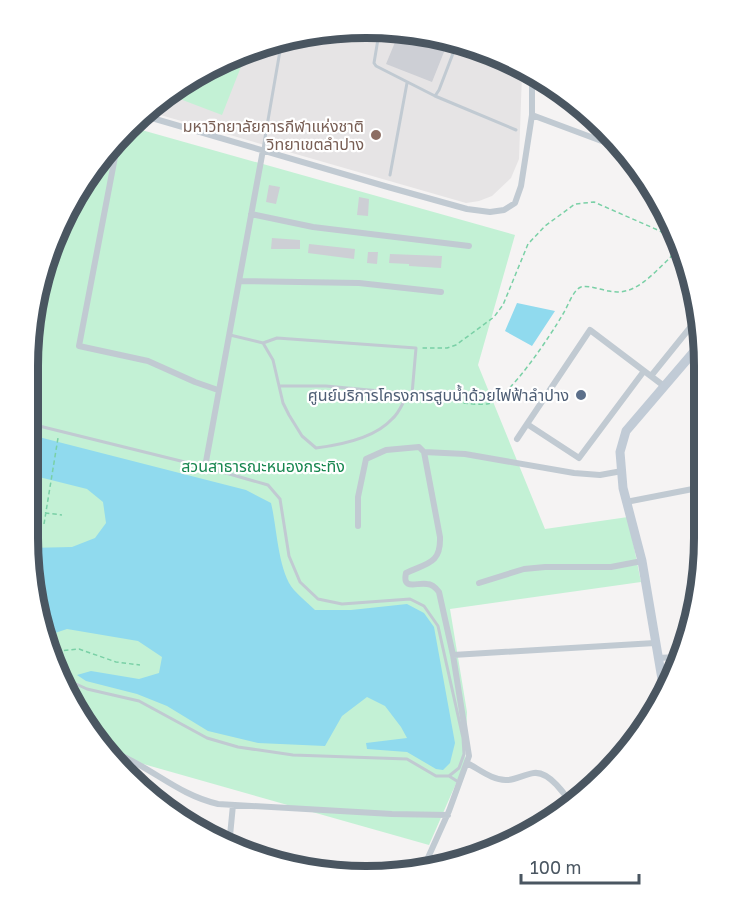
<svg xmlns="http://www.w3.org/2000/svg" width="731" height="904" font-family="'Golos Text','Noto Sans Thai',sans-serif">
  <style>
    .education { fill: #e6e4e5 }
    .green { fill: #c3f1d5 }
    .water { fill: #90daee }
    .building { fill: #cdcfd5 }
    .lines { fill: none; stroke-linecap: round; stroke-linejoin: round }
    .path { stroke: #7ad0a6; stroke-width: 1.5; stroke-dasharray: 4.5 3; stroke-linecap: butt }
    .lane { stroke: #c1cad2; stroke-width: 3 }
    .street { stroke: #c1cad2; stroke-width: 6 }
    .secondary { stroke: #c1cbd6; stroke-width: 9 }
    .education-dot { fill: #8d6e63; stroke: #fff; stroke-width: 2 }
    .service-dot { fill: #5c6f8a; stroke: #fff; stroke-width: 2 }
    .labels { text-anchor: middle; stroke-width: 4.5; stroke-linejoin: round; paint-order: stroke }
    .education-label { font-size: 16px; fill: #785e54; stroke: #fff; text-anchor: end }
    .service-label { font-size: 16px; fill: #4e5e75; stroke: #fff; text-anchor: end }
    .park-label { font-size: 16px; fill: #17864f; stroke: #fff }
    .rim { fill: none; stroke: #4a5661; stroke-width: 8 }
  </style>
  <rect width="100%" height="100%" fill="#f5f3f3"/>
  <path class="education" d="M343 28 474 45 522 73 519 159 511 178 492 196 479 201 466 203 150 112 215 62Z"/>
  <path class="green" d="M246 54 222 115 172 96 215 62Z
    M131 127 515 235 478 365 545 529 628 517 641 582 450 609 467 712 465 763 429 845 108 754 72 707 38 626 27 538 28 343 53 236 111 142Z"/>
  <path class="water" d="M517 303 555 311 532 346 505 331Z
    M27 434 246 490 271 503C277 527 278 572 294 590 300 597 308 603 315 610H351L407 604 424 613 434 627 455 743 450 763 443 770 436 769 407 752 367 749 366 743 407 738 401 727 385 706 367 697 342 716 325 746 258 743 208 731 167 706 137 694 86 681 77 675 91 671 139 679 159 673 162 657 138 641 67 629 43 637 38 626 28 548 72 547 95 538 106 523 103 502 87 489 27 474Z"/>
  <path class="building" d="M398 35 448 42 432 82 386 64Z
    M269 185 280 187 276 204 266 202Z
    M359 197 369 199 368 216 357 215Z
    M272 238 300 240V249H271Z
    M309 244 355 249 354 259 308 253Z
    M368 252H378L377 264 367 263Z
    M390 254 442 256 441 268 409 266V264L389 263Z"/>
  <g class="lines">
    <path class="path" d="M419 395C438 398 469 406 487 404 508 401 552 333 563 314 568 306 573 290 581 287 589 285 601 290 609 291 635 297 652 274 670 258L674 251 673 241 660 231 594 202 575 204 545 226 528 244 503 305 494 317 456 345 447 348H420
      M30 511 62 515
      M44 524 58 438
      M49 652 79 649 116 662 140 665"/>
    <path class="lane" d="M360 30 378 39 374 63 376 66 435 96 439 90 457 43
      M435 96 516 130
      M263 149 281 45
      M390 175 407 83
      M230 335 263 343 273 360 283 403 289 415 302 436 316 448C340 445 375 438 392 419 397 415 400 409 403 403
      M263 343 277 338 416 348 412 394 326 386H279
      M27 423 205 467 268 485 280 499 289 556 300 582 318 599 342 604 410 599 424 606 438 626 463 738 464 754 459 768 449 776H436L407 759 293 755 238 747 207 738 139 701 87 689 65 679 52 658
      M449 776 460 783"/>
    <path class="street" d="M532 115 615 146
      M145 116 388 187 467 209 490 212 504 210 515 203 521 186 532 115V78
      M119 136 79 346 148 361 195 382 218 390
      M251 214 313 227 469 246
      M239 281 359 283 441 292
      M644 371 579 458 527 424 590 330 664 386
      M651 376 697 319
      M517 439 527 424
      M424 452 465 454 574 473 600 475 622 471
      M205 467 263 150
      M626 502 703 487
      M358 526V497L366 459 386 450 419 447 424 452 440 537C441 564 427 563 406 573 402 591 417 582 427 584 432 584 436 588 439 592L453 655 469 756 449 811 422 871
      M479 583 524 569 545 567H611L642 561
      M453 655 655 643
      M658 658 677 657
      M105 750C147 762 174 794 218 804L392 814 448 815
      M467 763C479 769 493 781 507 780 516 780 525 774 534 773 549 771 566 795 572 806
      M229 846 233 805"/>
    <path class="secondary" d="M663 685 642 561 623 488 620 452 626 431 703 341"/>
  </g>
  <circle class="education-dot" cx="376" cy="135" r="6"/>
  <circle class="service-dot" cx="581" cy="395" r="6"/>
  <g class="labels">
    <g class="education-label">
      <text x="364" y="132">มหาวิทยาลัยการกีฬาแห่งชาติ<tspan x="364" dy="18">วิทยาเขตลำปาง</tspan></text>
    </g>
    <g class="service-label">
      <text x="569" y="401">ศูนย์บริการโครงการสูบน้ำด้วยไฟฟ้าลําปาง</text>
    </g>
    <g class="park-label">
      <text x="263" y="472">สวนสาธารณะหนองกระทิง</text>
    </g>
  </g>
  <path d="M0 0H731V904H0ZM366 38H366A328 328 0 0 1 694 366V538A328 328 0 0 1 366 866H366A328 328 0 0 1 38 538V366A328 328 0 0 1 366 38Z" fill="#fff" fill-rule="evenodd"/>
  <path class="rim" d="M366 38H366A328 328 0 0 1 694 366V538A328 328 0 0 1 366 866H366A328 328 0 0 1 38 538V366A328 328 0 0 1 366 38Z"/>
  <path d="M521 874v9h118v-9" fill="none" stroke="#4a5661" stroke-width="3"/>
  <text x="530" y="874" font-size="18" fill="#4a5661" stroke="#ffffff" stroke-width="4.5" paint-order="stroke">100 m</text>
</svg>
